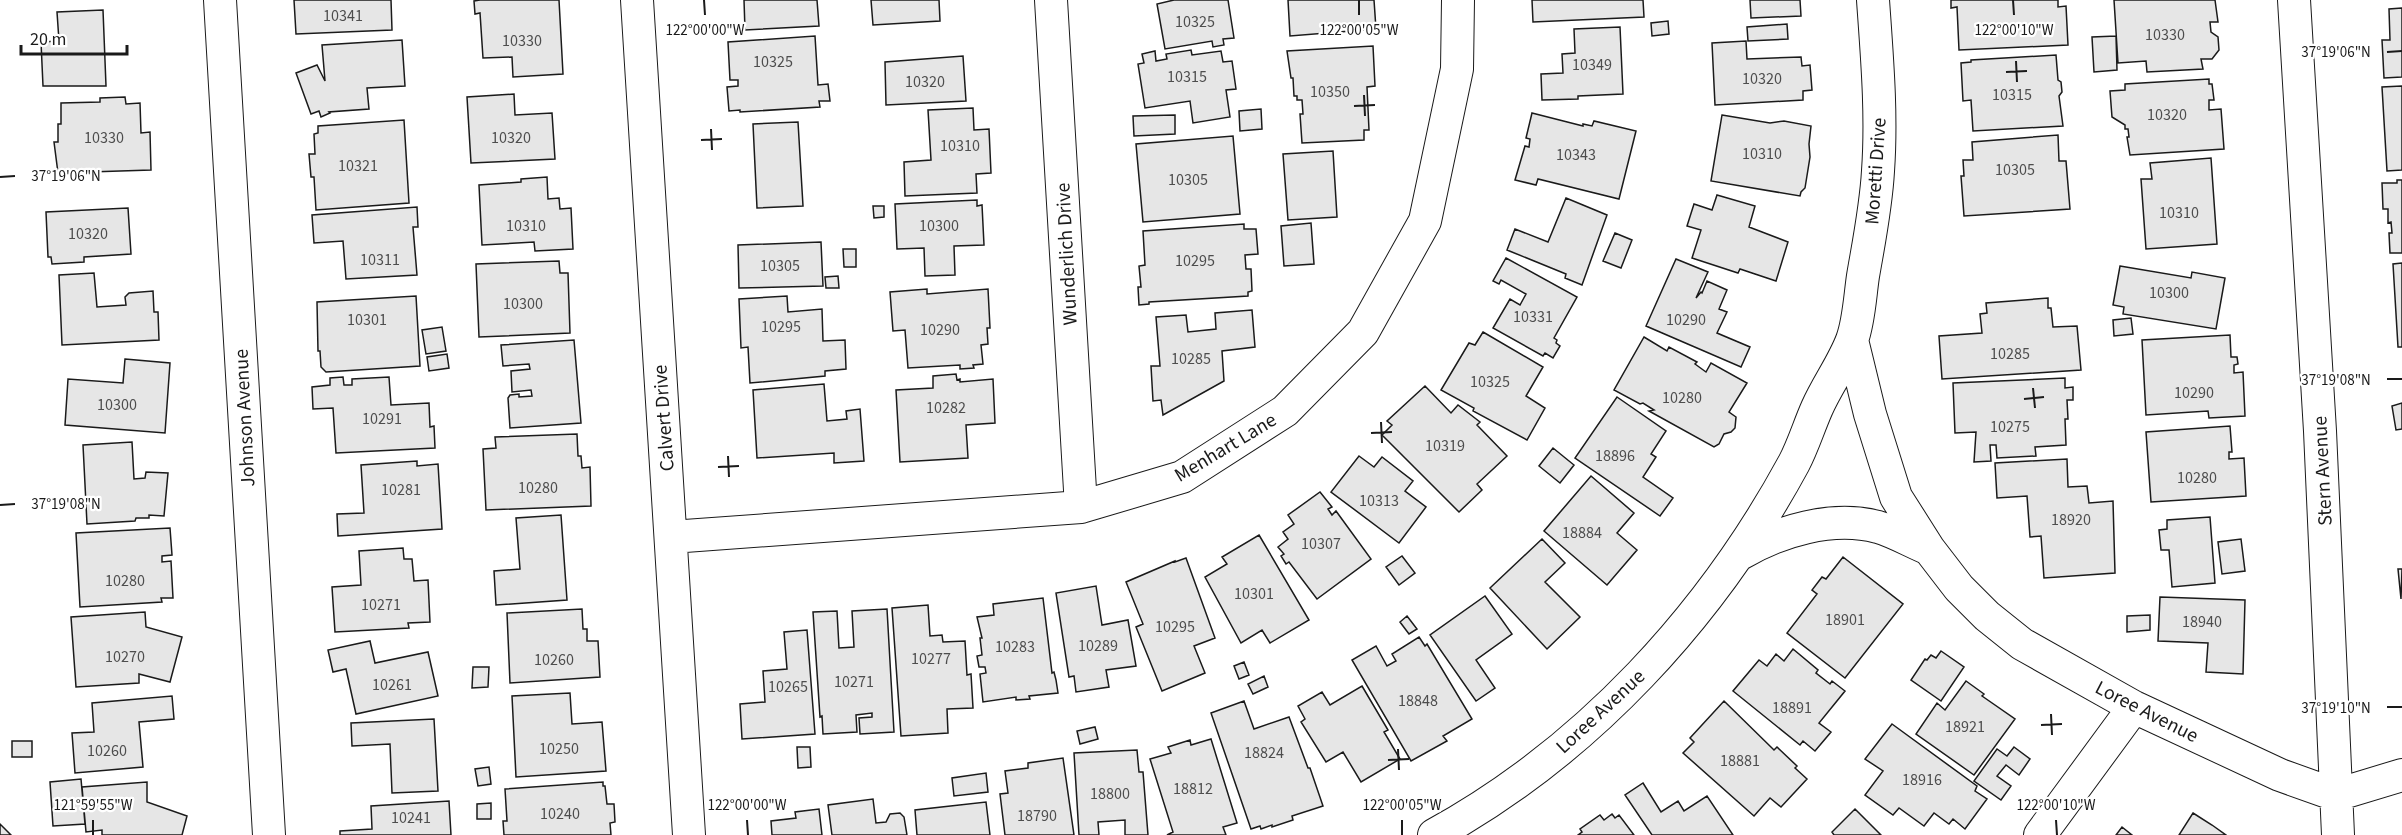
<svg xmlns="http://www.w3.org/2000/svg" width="2402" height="835" font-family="'Source Sans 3',sans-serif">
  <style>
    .building { fill: #e6e6e6; stroke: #1a1a1a; stroke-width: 1.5 }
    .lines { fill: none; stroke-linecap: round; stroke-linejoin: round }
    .minor-casing { stroke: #1a1a1a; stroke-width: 34 }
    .minor { stroke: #fff; stroke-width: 32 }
    .ticks { fill: none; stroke: #1a1a1a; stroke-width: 2 }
    .labels { text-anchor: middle; stroke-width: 4.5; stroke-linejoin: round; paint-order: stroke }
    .number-label { font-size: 16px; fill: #4d4d4d }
    .street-label { font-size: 20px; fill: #1a1a1a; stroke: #fff }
    .ticks-label { font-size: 15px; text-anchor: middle; fill: #1a1a1a; stroke: #fff; stroke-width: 4.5; stroke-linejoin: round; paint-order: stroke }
  </style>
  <rect width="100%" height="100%" fill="#fff"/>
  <path class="building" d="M294 0H391L392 30 296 34Z
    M480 0H559L563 74 513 77 512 57 483 58 480 13 475 14 474 1Z
    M744 0H817L819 26 745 30Z
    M871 0H939L940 21 873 25Z
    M1228 0 1234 38 1223 39 1224 45 1213 47 1212 41 1165 49 1157 4 1174 0Z
    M1288 0H1374L1376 29 1290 36Z
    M1532 0H1643L1644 17 1533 22Z
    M1750 0H1800L1801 16 1751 18Z
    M1951 0H2058V7L2066 6 2068 45 1959 50 1957 7 1951 8Z
    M2114 0H2215L2218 22H2210L2211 32 2218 37 2219 50 2212 59H2201L2203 69 2147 72 2146 61 2118 63Z
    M2402 8V77L2384 78 2382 40H2390L2389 9Z
    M103 10 106 86H43L41 42 59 41 57 12Z
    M1668 21 1669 34 1652 36 1651 23Z
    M1787 24 1788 39 1748 41 1747 27Z
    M1620 27 1623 94 1578 96V99L1542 100 1541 74 1563 73 1562 54 1575 53 1574 29Z
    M815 36 818 85 828 84 830 101H819L820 107 740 112V110L729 111 727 87 738 86V80H730L728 42Z
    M2116 36 2117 70 2094 72 2092 37Z
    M402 40 405 86 367 88 369 109 329 112 330 113 321 117 319 111 311 114 296 73 317 65 325 81 322 45Z
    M1746 41 1747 59 1801 57 1802 66 1810 65 1812 90 1803 91V100L1715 105 1712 43Z
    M1373 46 1375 86 1367 87 1369 130H1364V140L1302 143 1300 114H1303L1302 100H1297V96H1294L1293 78H1291L1287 51Z
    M1191 50 1192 55 1221 51 1223 62 1232 61 1236 89 1226 90 1230 117 1193 123 1190 101 1145 108 1138 64 1144 63 1142 54 1155 51 1156 61 1167 59 1166 54Z
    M2056 55 2058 80 2061 82 2062 92 2059 96 2063 126 1973 131 1971 100 1963 101 1961 63 1971 62V60Z
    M963 56 966 101 886 105 885 62Z
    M2209 79V84H2212L2214 100H2209V110L2221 109 2224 149 2130 155 2127 137H2129L2128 129H2125V125L2112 117 2110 91 2125 90V84Z
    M2402 86V170L2387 171 2382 87Z
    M514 94 515 115 552 113 555 159 471 163 467 97Z
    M125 97 126 104 140 103 141 133 150 132 151 170 58 173 54 142H58V124H61V103L100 102V98Z
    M973 108 974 130 989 129 991 173 976 174 977 193 905 196 904 162 931 160 928 110Z
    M1261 109 1262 129 1240 131 1239 111Z
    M1532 113 1583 126V124L1592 126 1594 121 1636 131 1619 199 1538 179 1536 185 1515 180 1525 146 1529 147 1530 139 1526 138Z
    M1175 115V134L1134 136 1133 116Z
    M1722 115 1770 123 1784 121 1811 126 1809 144 1810 157 1805 188 1801 192 1800 196 1711 181Z
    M404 120 409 203 316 210 314 177H311L309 154H315L314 134 318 133V126Z
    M798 122 803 206 757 208 753 124Z
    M2058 135 2059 161H2066L2070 209 1964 216 1961 176H1964L1963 160H1973L1972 142Z
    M1233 136 1240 214 1143 222 1136 144Z
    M1333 151 1337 217 1288 220 1283 154Z
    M2211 158 2217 244 2146 249 2141 179H2152L2150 163Z
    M547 177 548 199 559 198 560 209 571 208 573 249 535 251 534 242 482 245 479 185 521 182V179Z
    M2397 180H2402V253H2390L2389 233H2392L2391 222 2388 223V209H2383L2382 183H2397Z
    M1717 195 1755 206 1749 227 1788 242 1776 281 1740 269 1738 273 1692 258 1701 230 1687 226 1694 204 1712 210Z
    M1566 198 1607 215 1582 285 1565 278 1566 274 1507 250 1515 229 1548 242Z
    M977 200V206L982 205 984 245 954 246 955 275 925 276 924 248 897 249 895 204Z
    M873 206H884V217L874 218Z
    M417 207 418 227H413L417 275 346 279 343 241 314 243 312 215Z
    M128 208 131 254 84 257V262L52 264 51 257H48L46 212Z
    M1311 223 1314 264 1284 266 1281 226Z
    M1244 224V229H1256L1258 254 1245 255 1246 269H1251L1252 291 1248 292V296L1149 302V304L1139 305 1138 287H1141L1139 266 1145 265 1143 231Z
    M1615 233 1632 240 1621 268 1603 261Z
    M821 242 823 286 739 288 738 245Z
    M843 249H856V267H844Z
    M1506 258 1577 297 1554 338 1557 340 1556 343 1560 346 1553 358 1545 353 1543 356 1493 328 1510 299 1520 305 1526 294 1501 280 1499 284 1493 281Z
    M1676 259 1708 272 1696 298 1701 292 1702 293 1707 281 1727 290 1719 309 1727 312 1717 333 1750 347 1741 367 1646 326Z
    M559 261 560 273H568L570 333 479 337 476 264Z
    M2402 263V347H2398L2393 264Z
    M2120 266 2191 278 2192 272 2225 278 2216 329 2123 314 2124 307 2113 305Z
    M94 273 97 307 126 305 125 297 129 293 153 291 154 312H158L159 340 62 345 59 275Z
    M838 276 839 288H826L825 277Z
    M927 289V294L988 289 990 328H987L988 344 981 345 983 364 973 365 974 368 960 369V365L908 368 905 330 893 331 890 292Z
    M416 296 420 366 326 372 321 367 320 351H318L317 302Z
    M787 296 788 312 822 309 823 341 845 340 846 369 825 371V376L750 383 748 347 741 348 739 299Z
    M2048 298V308H2051L2053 327 2077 326 2081 370 1942 379 1939 336 1982 333 1980 314 1987 313 1986 303Z
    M1252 310 1255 347 1222 351 1224 381 1163 415 1161 400 1153 401 1151 366H1160L1156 317 1186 315 1188 332 1216 329 1215 313Z
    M2131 318 2133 334 2114 336 2113 320Z
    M442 327 446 351 426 354 422 330Z
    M1483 332 1543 367 1526 396 1545 408 1527 440 1473 411 1474 408 1441 390 1469 343 1475 345Z
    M2230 335 2231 357H2237L2238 364 2234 365V373L2243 372 2245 416 2209 418 2208 411 2146 415 2142 340Z
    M1644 337 1667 351 1669 347 1697 362 1695 364 1706 372 1711 363 1747 383 1729 412 1736 417 1735 428 1731 432 1724 434 1719 444 1714 447 1649 411 1654 410 1643 403 1640 404 1614 390Z
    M574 340 581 423 510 428 508 398 510 395 519 394V397L532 396 531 390 512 392 511 371 530 369 529 364 503 366 501 345Z
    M447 354 449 368 429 371 427 357Z
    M125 359 170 363 165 433 65 425 68 379 123 383Z
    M956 374 957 380 960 379V382L993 379 995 423 966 425 968 458 900 462 896 390 933 388V376Z
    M343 377 344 385H352V379L389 377 391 405 429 403 430 427 434 426 435 448 336 453 333 408 313 409 312 387 330 385V378Z
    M2065 378V388L2073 387V400H2067L2068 419H2065L2066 445 2035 447 2036 456 1997 458 1996 445H1990L1991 461 1974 462 1976 432 1955 433 1953 383Z
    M824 384 827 421 847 419 846 411 860 409 864 461 834 463V453L757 458 753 390Z
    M1425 386 1451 413 1458 405 1480 422 1477 425 1507 456 1477 484 1482 490 1459 512 1382 435 1392 425 1387 421Z
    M1617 397 1666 431 1651 454 1656 457 1643 477 1673 498 1660 516 1575 458Z
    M2402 403V429L2396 430 2392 406Z
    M2230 426 2232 452H2229V459L2244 458 2246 496 2151 502 2146 432Z
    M577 434 578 456H581L582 468 590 467 591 506 486 510 483 449 496 448 495 437Z
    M132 442 134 479 145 478 146 472 168 473 164 516 149 515V518H136L135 521 87 524 83 445Z
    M1553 448 1574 465 1560 483 1539 466Z
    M1359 456 1374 467 1382 457 1413 481 1405 491 1426 507 1399 543 1331 492Z
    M2067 459 2068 487 2087 486 2089 503 2113 501 2115 573 2044 578 2041 536 2030 537 2027 496 1997 498 1995 463Z
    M417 461V466L438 464 442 529 338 536 337 514 364 513 361 465Z
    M1591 476 1634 513 1617 533 1637 550 1607 585 1544 531Z
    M1320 492 1332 507 1328 509 1332 515 1336 511 1371 559 1317 599 1289 562 1286 564 1281 556 1284 554 1278 547 1288 539 1283 532 1294 524 1288 515Z
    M561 515 567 600 496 605 494 571 520 569 516 518Z
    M2210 517 2215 583 2172 587 2169 550H2161L2159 530 2167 529V520Z
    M170 528 172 555 162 556V562L171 561 173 598H161L162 602 80 607 76 533Z
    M1259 535 1309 620 1270 643 1262 630 1241 643 1205 577 1227 564 1222 557Z
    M1542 539 1565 563 1545 582 1580 617 1547 649 1490 588Z
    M2241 539 2245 571 2222 574 2218 542Z
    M403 548 404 559H412L414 581 428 580 430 622 408 623 409 628 335 632 332 587 361 585 359 551Z
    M1402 556 1415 573 1399 585 1386 567Z
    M1843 557 1903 604 1845 678 1787 633 1817 594 1812 590 1822 577 1826 579Z
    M1186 558 1215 638 1194 646 1205 673 1162 691 1136 627 1143 624 1126 582 1175 561V562Z
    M2398 569H2402L2401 599Z
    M1096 586 1102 625 1128 620 1136 666 1106 670 1109 687 1076 692 1074 676 1069 677 1056 593Z
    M1485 596 1512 634 1476 660 1495 688 1476 701 1430 635Z
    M2160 597 2245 600 2243 674 2206 672 2208 643 2158 641Z
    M1043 598 1052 673 1054 672 1056 680 1058 693 1029 696 1030 699 1016 700V697L983 702 980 674 986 673 985 667H979L977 656 982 655 980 638H982L977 617 994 615 993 604Z
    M928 605 930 636 942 635 943 642 965 641 967 675 971 674 973 708 947 709 948 733 901 736 892 608Z
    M582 609 583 629H587V641H598L600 677 510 683 507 613Z
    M887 609 894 732 860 734 859 718 872 717V713L856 715 857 732 823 734 822 716 820 717 813 612 837 611 839 648 854 647 852 611Z
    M145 612 146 627 182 637 170 682 139 674V683L76 687 71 617Z
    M2150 615V630L2127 632V616Z
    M1407 616 1417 629 1409 634 1400 622Z
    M807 630 815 734 742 739 740 704 765 702 763 671 787 669 784 632Z
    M1419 637 1425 646 1427 644 1472 719 1443 736 1447 741 1411 761 1352 660 1376 646 1387 666 1396 661 1392 654Z
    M370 641 375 663 428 652 438 696 356 714 346 669 333 672 328 650Z
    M1793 649 1818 670 1816 673 1830 684 1832 681 1845 691 1819 723 1831 732 1815 751 1803 741 1800 745 1733 691 1759 660 1767 666 1776 654 1784 661Z
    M1941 651 1964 667 1941 701 1911 680 1925 659 1927 660 1931 655 1936 658Z
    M1244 662 1249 675 1239 679 1234 666Z
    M473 667H489L488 687 472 688Z
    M1264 676 1268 687 1253 694 1248 684Z
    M1966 681 1984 694 1982 696 2015 719 1974 775 1916 734 1937 703 1945 710Z
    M1362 686 1388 730 1384 732 1400 759 1361 782 1343 752 1326 762 1301 722 1305 719 1298 706 1322 692 1330 705Z
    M570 693 572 724 602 722 606 771 516 777 512 696Z
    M172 696 174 719 139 722 143 767 75 773 72 733 94 732 92 703Z
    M1244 701 1254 729 1289 717 1308 768H1310L1323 806 1292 816 1293 820 1272 827V825L1261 829 1260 826 1251 829 1211 713Z
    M1724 701 1774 750 1777 747 1797 766 1795 768 1807 779 1781 807 1770 798 1754 816 1683 753 1694 742 1690 738Z
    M434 719 438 791 392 793 390 744 352 746 351 723Z
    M1892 724 1977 786 1975 791 1987 799 1965 829 1953 819 1949 824 1934 813 1924 826 1899 808 1893 815 1865 795 1883 771 1865 759Z
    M1095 727 1098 739 1080 744 1077 731Z
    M1211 739 1237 823 1223 827 1226 835H1167L1173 832 1150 759 1171 753 1168 747 1190 740 1191 745Z
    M12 741H32V757H12Z
    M797 747H810L811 767 798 768Z
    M2014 747 2030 759 2019 775 2006 765 1997 776 2011 786 2001 800 1974 781 1997 749 2007 756Z
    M1137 750 1139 772H1143L1148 835H1125V820L1098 822 1099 835H1079L1074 753Z
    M1063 758 1074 835H1005L1000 794 1008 793 1005 771 1028 768V763Z
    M489 767 491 784 478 786 475 769Z
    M986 773 988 792 954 796 952 778Z
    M81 779 85 824 53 826 50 782Z
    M147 782V802L187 816 182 835H102V830L86 832 82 787Z
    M603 782V786H605L607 804H614L615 822 610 823 611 835H504L503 821H507L505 789Z
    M1643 783 1661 812 1678 801 1684 811 1707 796 1733 835H1652L1625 795Z
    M873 799 876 823 886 822 890 814 900 813 904 817 907 835H832L828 805Z
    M449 801 451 835H340V831L372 829 371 806Z
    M986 802 990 835H917L915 810Z
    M491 803V819H477V804Z
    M819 809 822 835H772L771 821 796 818 795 812Z
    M1855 809 1881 835H1834L1832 832Z
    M2193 813 2212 825 2226 835H2179Z
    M1612 814 1615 818 1619 815 1634 835H1578L1582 832 1580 829 1600 815 1604 820Z
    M0 824 11 835H0Z
    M2122 827 2132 835H2116Z"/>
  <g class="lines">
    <defs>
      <path id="minor" d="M220 0 269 835
        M637 0 689 835
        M1051 0 1081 507
        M2294 0 2320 431 2338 835
        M1852 340 1870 414 1896 497 1929 549 1959 588 1987 616 2022 644 2134 707 2280 775 2336 795 2402 775
        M671 537 1081 507 1182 477 1285 411 1363 332 1425 221 1457 69 1458 0
        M1740 554C1779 531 1832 515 1878 527 1895 532 1912 542 1929 549
        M1434 835C1587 751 1711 616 1794 463 1803 446 1809 426 1817 408 1827 385 1843 364 1852 340 1859 321 1860 296 1863 276 1869 241 1876 207 1878 171 1882 114 1877 57 1873 0
        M2040 835 2134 707"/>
    </defs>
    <use href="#minor" class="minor-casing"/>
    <use href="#minor" class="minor"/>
  </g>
  <path class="ticks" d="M704 0 705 15M1359 0V15M2013 0 2014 15M2387 52 2402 51M2016 61 2017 82M2006 72 2027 71M1364 95 1365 116M1354 106 1375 105M711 129 712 150M701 140 722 139M0 177 15 176M2387 379H2402M2033 388 2035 408M2024 399 2044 397M1381 422 1382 443M1371 433 1392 432M728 456 729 477M718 467 739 466M0 505 15 504M2387 707H2402M2051 714 2052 735M2041 725 2062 724M1398 749 1399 770M1388 760 1409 759M93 820V835M747 820 748 835M1402 820V835M2056 820 2057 835"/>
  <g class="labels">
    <g class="number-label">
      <text x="343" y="21">10341</text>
      <text x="1195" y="27">10325</text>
      <text x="2165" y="40">10330</text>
      <text x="522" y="46">10330</text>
      <text x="773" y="67">10325</text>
      <text x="1592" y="70">10349</text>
      <text x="1187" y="82">10315</text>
      <text x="1762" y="84">10320</text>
      <text x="925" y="87">10320</text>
      <text x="1330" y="97">10350</text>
      <text x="2012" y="100">10315</text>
      <text x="2167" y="120">10320</text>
      <text x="104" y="143">10330</text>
      <text x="511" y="143">10320</text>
      <text x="960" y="151">10310</text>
      <text x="1762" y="159">10310</text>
      <text x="1576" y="160">10343</text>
      <text x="358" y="171">10321</text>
      <text x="2015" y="175">10305</text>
      <text x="1188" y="185">10305</text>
      <text x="2179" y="218">10310</text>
      <text x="526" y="231">10310</text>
      <text x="939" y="231">10300</text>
      <text x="88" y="239">10320</text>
      <text x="380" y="265">10311</text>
      <text x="1195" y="266">10295</text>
      <text x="780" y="271">10305</text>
      <text x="2169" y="298">10300</text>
      <text x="523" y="309">10300</text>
      <text x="1533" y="322">10331</text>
      <text x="367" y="325">10301</text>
      <text x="1686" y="325">10290</text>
      <text x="781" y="332">10295</text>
      <text x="940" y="335">10290</text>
      <text x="2010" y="359">10285</text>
      <text x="1191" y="364">10285</text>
      <text x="1490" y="387">10325</text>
      <text x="2194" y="398">10290</text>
      <text x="1682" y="403">10280</text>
      <text x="117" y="410">10300</text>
      <text x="946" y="413">10282</text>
      <text x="382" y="424">10291</text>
      <text x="2010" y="432">10275</text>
      <text x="1445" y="451">10319</text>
      <text x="1615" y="461">18896</text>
      <text x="2197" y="483">10280</text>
      <text x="538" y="493">10280</text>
      <text x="401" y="495">10281</text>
      <text x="1379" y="506">10313</text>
      <text x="2071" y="525">18920</text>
      <text x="1582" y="538">18884</text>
      <text x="1321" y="549">10307</text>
      <text x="125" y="586">10280</text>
      <text x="1254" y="599">10301</text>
      <text x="381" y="610">10271</text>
      <text x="1845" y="625">18901</text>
      <text x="2202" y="627">18940</text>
      <text x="1175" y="632">10295</text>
      <text x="1098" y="651">10289</text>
      <text x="1015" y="652">10283</text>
      <text x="125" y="662">10270</text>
      <text x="931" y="664">10277</text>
      <text x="554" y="665">10260</text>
      <text x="854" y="687">10271</text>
      <text x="392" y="690">10261</text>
      <text x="788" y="692">10265</text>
      <text x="1418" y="706">18848</text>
      <text x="1792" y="713">18891</text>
      <text x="1965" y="732">18921</text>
      <text x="559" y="754">10250</text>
      <text x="107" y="756">10260</text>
      <text x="1264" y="758">18824</text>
      <text x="1740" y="766">18881</text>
      <text x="1922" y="785">18916</text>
      <text x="1193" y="794">18812</text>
      <text x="1110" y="799">18800</text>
      <text x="560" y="819">10240</text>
      <text x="1037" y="821">18790</text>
      <text x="411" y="823">10241</text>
    </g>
    <g class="street-label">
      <text transform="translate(1875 171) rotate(-86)" y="7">Moretti Drive</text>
      <text transform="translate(1066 254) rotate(-93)" y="7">Wunderlich Drive</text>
      <text transform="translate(244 418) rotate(-93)" y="7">Johnson Avenue</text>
      <text transform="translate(663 418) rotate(-94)" y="7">Calvert Drive</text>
      <text transform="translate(1225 447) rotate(-31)" y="7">Menhart Lane</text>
      <text transform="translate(2322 471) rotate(-93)" y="7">Stern Avenue</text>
      <text transform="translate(1600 711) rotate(-43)" y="7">Loree Avenue</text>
      <text transform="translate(2147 711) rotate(27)" y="7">Loree Avenue</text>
    </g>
  </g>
  <g class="ticks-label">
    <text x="705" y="35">122°00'00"W</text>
    <text x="1359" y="35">122°00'05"W</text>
    <text x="2014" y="35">122°00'10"W</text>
    <text x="2336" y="57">37°19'06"N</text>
    <text x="66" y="181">37°19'06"N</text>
    <text x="2336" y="385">37°19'08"N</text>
    <text x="66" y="509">37°19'08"N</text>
    <text x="2336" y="713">37°19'10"N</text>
    <text x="93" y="810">121°59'55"W</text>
    <text x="747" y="810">122°00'00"W</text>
    <text x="1402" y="810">122°00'05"W</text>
    <text x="2056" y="810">122°00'10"W</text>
  </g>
  <path d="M21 45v9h106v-9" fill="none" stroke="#1a1a1a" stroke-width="3"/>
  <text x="30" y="45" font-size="18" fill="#1a1a1a" stroke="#ffffff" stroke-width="4.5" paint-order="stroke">20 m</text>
</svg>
